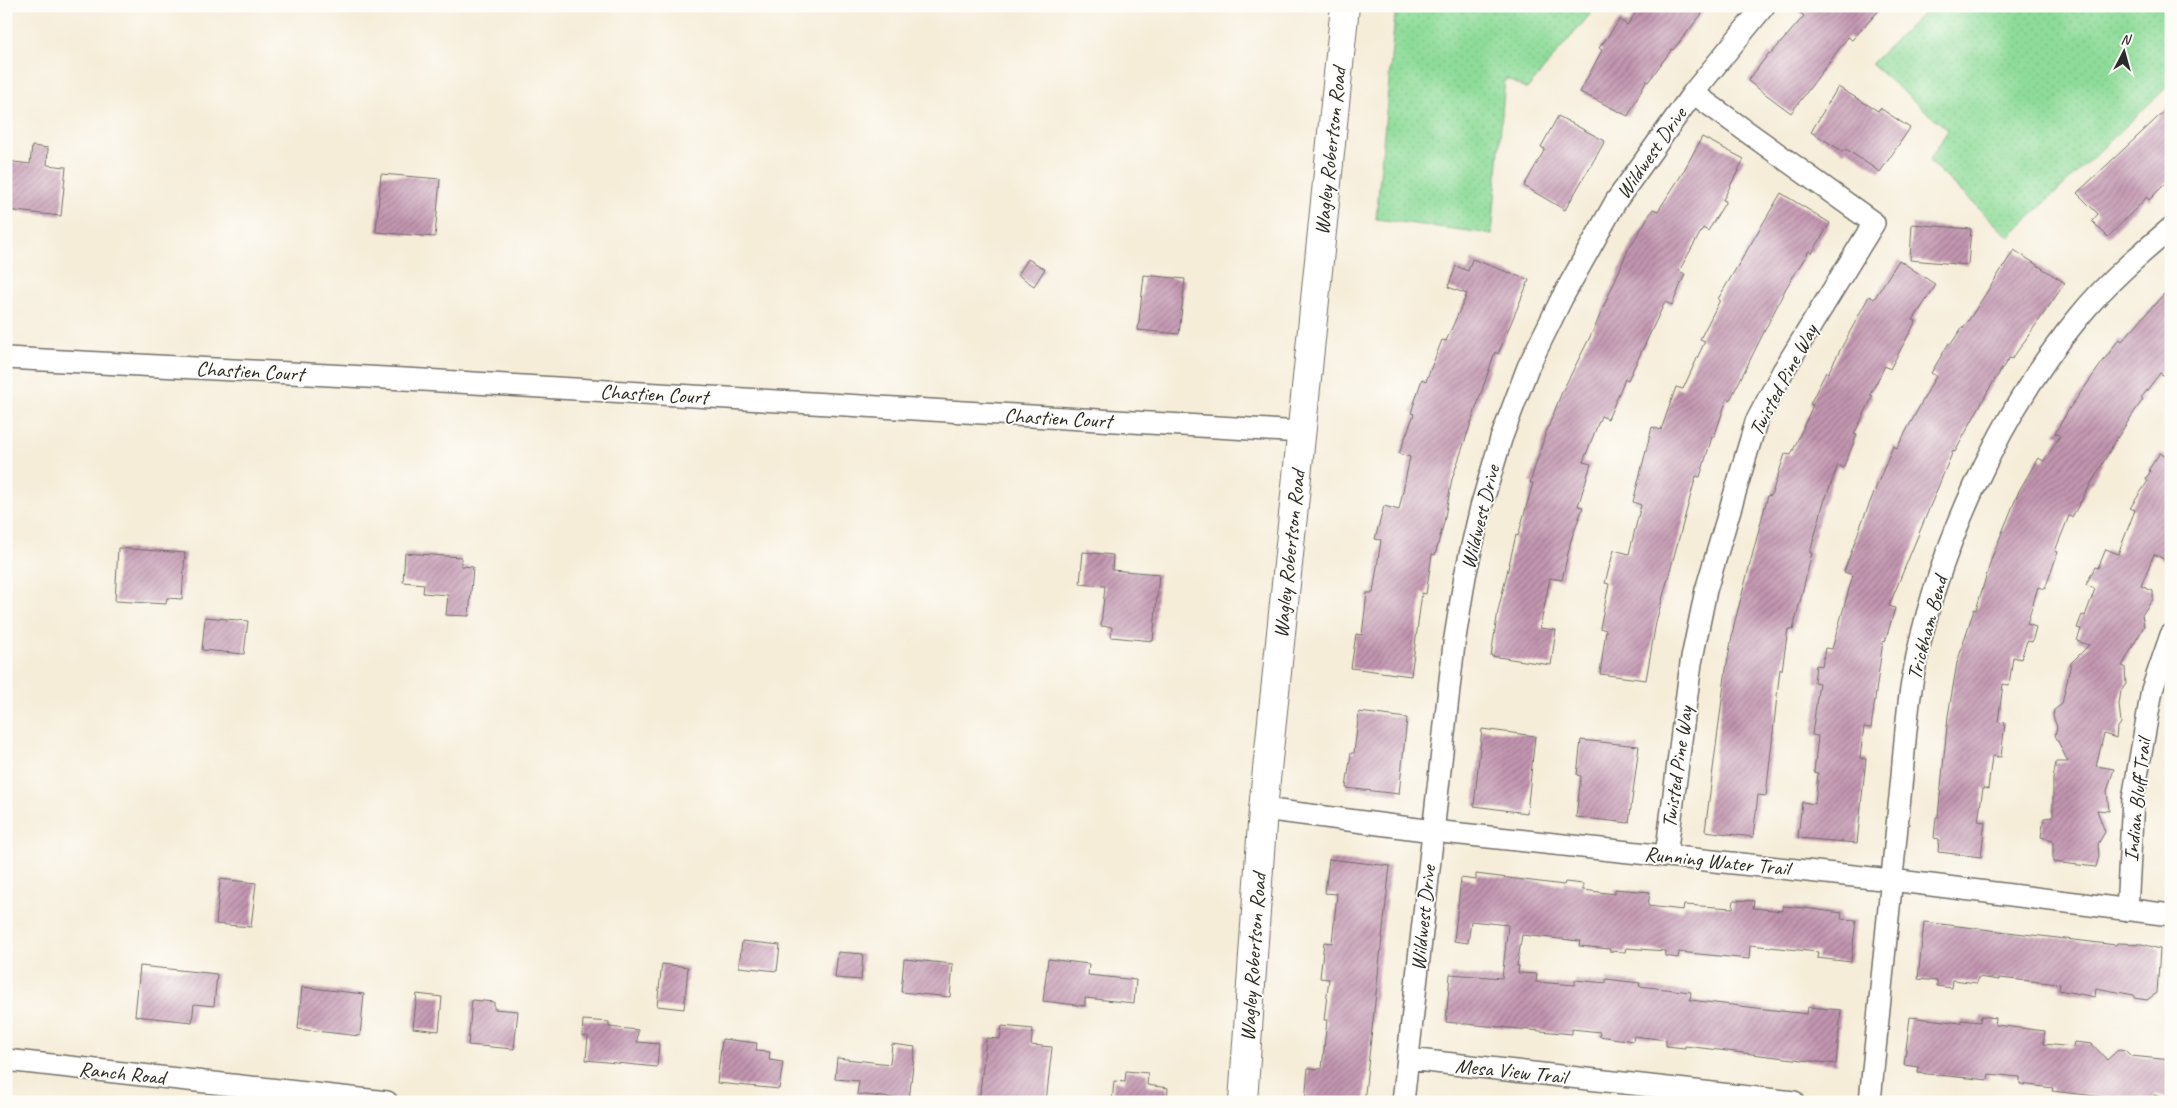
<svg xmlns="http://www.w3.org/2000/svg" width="2177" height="1108" font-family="Caveat,sans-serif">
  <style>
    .grass { fill: url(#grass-dots); stroke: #5c8462 }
    .building { fill: url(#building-hatch) }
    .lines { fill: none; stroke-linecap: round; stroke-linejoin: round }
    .minor-casing { stroke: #726f68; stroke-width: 24 }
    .tertiary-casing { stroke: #726f68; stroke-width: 30 }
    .minor { stroke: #fff; stroke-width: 21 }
    .tertiary { stroke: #fff; stroke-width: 28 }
    .labels { text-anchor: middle; stroke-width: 4; stroke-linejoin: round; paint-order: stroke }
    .street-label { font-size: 21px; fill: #2b2b2b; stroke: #fdfcf7 }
  </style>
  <defs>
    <pattern id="grass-dots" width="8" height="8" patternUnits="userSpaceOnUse" patternTransform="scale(1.25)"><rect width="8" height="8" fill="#8edc99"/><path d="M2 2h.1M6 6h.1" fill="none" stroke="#7bbd84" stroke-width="1.8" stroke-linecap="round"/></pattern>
    <pattern id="building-hatch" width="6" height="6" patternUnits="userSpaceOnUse" patternTransform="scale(1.25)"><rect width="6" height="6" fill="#c295b0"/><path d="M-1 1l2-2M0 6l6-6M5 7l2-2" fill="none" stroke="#9e7a8f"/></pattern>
  </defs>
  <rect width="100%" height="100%" fill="#fdfcf7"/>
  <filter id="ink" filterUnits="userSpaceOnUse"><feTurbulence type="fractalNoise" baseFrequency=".02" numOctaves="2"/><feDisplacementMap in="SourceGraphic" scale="10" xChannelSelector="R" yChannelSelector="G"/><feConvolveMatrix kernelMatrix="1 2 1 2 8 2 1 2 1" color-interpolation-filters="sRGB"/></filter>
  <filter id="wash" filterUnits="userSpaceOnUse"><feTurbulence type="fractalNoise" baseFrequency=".0096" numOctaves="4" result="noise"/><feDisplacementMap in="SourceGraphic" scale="20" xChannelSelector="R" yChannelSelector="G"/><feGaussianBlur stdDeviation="1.12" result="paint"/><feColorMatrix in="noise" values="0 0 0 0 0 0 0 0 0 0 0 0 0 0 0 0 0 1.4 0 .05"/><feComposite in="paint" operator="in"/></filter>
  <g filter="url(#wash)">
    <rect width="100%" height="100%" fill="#f6edd9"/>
    <path class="grass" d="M1396 6H1597L1527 89 1505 78 1492 234 1376 219Z
      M1931 6H2171V83L2009 237 1929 161 1948 130 1871 64Z"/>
    <g id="blocks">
      <path class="building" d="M1641 6H1708L1673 50 1672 49 1648 82 1646 81 1628 116 1580 92 1602 50 1599 48 1620 20 1627 25Z
        M1792 6H1883L1852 40 1848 37 1791 113 1748 81 1769 53 1771 54 1804 16Z
        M1838 87 1878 111 1880 108 1910 128 1880 172 1846 149 1844 152 1811 132Z
        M2171 105V178L2149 200 2147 197 2108 237 2092 221 2098 214 2077 193Z
        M1558 116 1605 141 1565 210 1524 186 1545 149 1541 147Z
        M1702 137 1744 159 1723 200 1726 201 1708 231 1703 228 1679 271 1685 274 1672 305 1665 302 1628 380 1625 379 1608 419 1601 416 1583 462 1591 464 1578 506 1583 507 1571 540 1562 580 1550 578 1540 628 1556 630 1551 665 1491 656 1498 611 1516 535 1518 536 1533 483H1530L1544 438 1562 392 1595 327 1628 250 1653 209 1658 211 1682 174Z
        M32 146 48 148 47 165 66 167 61 216 6 210V161L30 164Z
        M381 174 440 179 435 237 376 232Z
        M1781 193 1830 223 1812 253 1809 251 1786 288 1730 400 1727 399 1714 437H1712L1700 477 1696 476 1656 622 1646 680 1600 674 1606 630 1600 628 1609 584 1605 583 1614 550 1629 554 1641 505 1633 502 1652 427 1661 430 1676 387 1683 389 1705 341 1700 339 1720 300 1718 299Z
        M1912 224 1971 229 1968 265 1910 260Z
        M2014 250 2065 283 2012 359 2009 358 1989 389 1955 452 1953 451 1889 606 1895 608 1885 642 1883 641 1871 728 1864 727 1860 758 1866 759 1857 843 1798 838 1802 802 1815 804 1818 773 1814 772 1818 736 1812 735 1819 683 1814 682 1816 665 1822 666 1825 648 1832 649 1853 575 1844 572 1862 522 1893 446 1897 448 1936 376 1931 373 1949 343 1951 344 1963 326V329Z
        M1028 259 1045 269 1034 286 1018 275Z
        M1472 259 1529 280 1498 354 1495 352 1452 479 1444 522 1435 555 1432 554 1426 594 1422 593 1411 676 1351 668 1356 634 1362 635 1367 593H1373L1381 540 1375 539 1384 506 1399 510 1410 457 1399 454 1414 414 1411 413 1422 379 1426 381 1442 340 1446 341 1467 294 1448 287 1456 266 1468 271Z
        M1899 260 1936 285 1913 320 1916 321 1890 369 1885 366 1870 395 1873 396 1854 434 1857 435 1843 468 1838 465 1823 505 1810 553H1812L1793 630 1788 629 1782 670 1780 669 1766 796 1758 795 1753 837 1705 831 1726 669 1734 625 1768 495 1771 496 1785 454 1791 455 1813 405 1810 404 1826 372 1828 373 1869 296 1874 299Z
        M1144 275 1185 279 1179 334 1138 330Z
        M2171 286V367L2165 376 2160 373 2141 398 2143 399 2117 438 2072 517 2069 516 2055 551 2058 552 2045 589 2038 587 2027 624 2036 627 2032 642 2027 641 2021 659 2013 657 2009 685 2003 684 1998 722 2005 723 2001 757 1992 756 1988 789 1983 788 1978 821 1985 822 1981 857 1938 852 1939 839 1934 838 1936 817H1938L1948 716 1957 663 1974 609 1976 610 1992 557 2019 491 2038 458 2044 461 2060 436 2055 433 2069 409 2119 339 2122 341Z
        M2160 453 2171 460V563L2154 554 2141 586 2153 591V599L2142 615 2144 626 2122 666 2125 667 2126 684 2121 691 2119 704 2121 723 2117 729 2116 738 2104 734 2096 766 2114 769 2107 791 2109 811 2097 810 2105 832 2098 844 2099 856 2096 867 2053 862V840L2041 837 2044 818 2053 817V779L2056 762H2068L2055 735 2057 727 2053 716 2054 710 2062 704 2071 663 2089 645 2077 641 2081 629 2077 628 2082 615 2085 616 2095 589 2086 585 2095 567 2098 568 2106 549 2118 554 2135 510 2130 508 2148 481 2146 478 2150 472 2149 469Z
        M118 548 185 553 182 599 167 598 166 604 115 601Z
        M1083 552 1113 555 1112 570 1159 574 1153 641 1111 637 1112 627 1101 626 1105 586 1080 584Z
        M405 553 461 557V566L473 567 469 616 446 615 448 595 423 593 424 584 403 582Z
        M205 617 248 621 244 654 202 650Z
        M1359 712 1407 718 1399 794 1346 788 1351 753H1354Z
        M1482 729 1535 736 1527 813 1474 806Z
        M1581 740 1639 746 1629 823 1576 817 1581 776 1577 775Z
        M1329 859 1390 866 1364 1102H1305L1308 1068 1322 1069 1327 1020H1324L1329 979 1320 978 1324 942 1332 943 1337 894 1325 893Z
        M1476 874 1564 885 1565 882 1583 884V890L1615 894V889L1650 892 1648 906 1683 910 1684 905 1733 908 1734 900 1754 901 1753 908 1783 911V906L1804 908 1842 913 1841 919 1856 920 1851 962 1817 958 1818 952 1750 945 1749 959 1679 952 1678 958 1665 956V951L1626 948 1625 952 1609 951 1610 949 1579 946 1580 941 1522 935 1517 966H1519L1518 973 1537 974 1536 982 1575 985V980L1606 983V979L1640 983 1639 986 1691 992 1690 1000 1807 1014 1808 1007 1841 1010 1836 1064 1685 1046V1048L1666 1046V1040L1634 1036 1633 1041 1599 1036 1600 1032 1572 1029V1034L1446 1022 1450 974 1502 978 1508 925 1471 921 1468 943 1454 941 1461 878 1476 880Z
        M220 879 256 883 251 927 216 924Z
        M1924 922 2116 945 2117 943 2142 944 2160 949 2157 993 2147 1000 2134 998V995L2096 988 2095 997 2059 990 2060 984 1999 978V980L1978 977 1977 983 1953 980 1952 988 1937 986V981L1918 979Z
        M742 941 780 945 777 971 739 967Z
        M838 952 863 954 861 980 835 978Z
        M904 959 953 964 950 997 901 992Z
        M1048 959 1089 964 1088 975 1136 980 1134 1003 1085 998V1006L1043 1001Z
        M662 964 688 967 684 1009 657 1006Z
        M140 966 217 974 214 1006 194 1004 192 1022 135 1016Z
        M302 987 364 994 360 1036 298 1029Z
        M417 994 442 997 439 1031 413 1028Z
        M472 1000 494 1002V1009L518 1011 514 1049 468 1045Z
        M1981 1016 1996 1018 1995 1025 2045 1031 2043 1044 2073 1047 2074 1042 2092 1044 2107 1060 2119 1049 2125 1050 2131 1056 2171 1060V1099L2154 1095V1102H2148L2052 1091 2053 1088 2020 1084V1077L1989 1074 1988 1080 1918 1073 1919 1067 1904 1065 1910 1017 1961 1023V1020L1980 1022Z
        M583 1020 609 1022V1027L638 1030 637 1042 659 1044 657 1067 586 1060 588 1036H582Z
        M1002 1026 1033 1029 1031 1045 1052 1047 1046 1102H979L986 1038 1000 1039Z
        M722 1039 757 1043 756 1051 770 1052 769 1060 783 1062 779 1089 717 1083Z
        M892 1044 915 1047 909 1100 857 1094 859 1081 835 1079 837 1058 890 1064Z
        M1126 1071 1148 1073 1147 1085 1168 1088 1167 1102H1112L1114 1081 1125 1082Z"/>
    </g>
  </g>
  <g filter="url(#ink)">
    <use href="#blocks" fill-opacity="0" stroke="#726f68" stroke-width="1"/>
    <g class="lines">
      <defs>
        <path id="minor" d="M6 358 423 380 1301 432
          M1263 809 1433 831 1891 880 2171 915
          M1666 856 1691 663 1706 590 1756 422 1783 371 1874 223 1693 93
          M2127 910 2133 799 2152 690 2171 635
          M1408 1059 1794 1102
          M6 1060 387 1102
          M1403 1102 1454 644 1465 576 1481 507 1501 439 1528 367 1562 298 1616 201 1693 93 1764 6
          M1870 1102C1879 1003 1889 904 1899 806 1904 763 1905 719 1913 677 1934 556 2000 412 2078 318 2105 284 2138 256 2171 228"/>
        <path id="tertiary" d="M1243 1102 1263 809 1345 6"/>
      </defs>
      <use href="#minor" class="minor-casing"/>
      <use href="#tertiary" class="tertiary-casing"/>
      <use href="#minor" class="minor"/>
      <use href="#tertiary" class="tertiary"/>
    </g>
  </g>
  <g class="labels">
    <g class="street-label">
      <text transform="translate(1330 151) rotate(-84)" y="7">Wagley Robertson Road</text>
      <text transform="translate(1651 153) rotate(-55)" y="7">Wildwest Drive</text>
      <text transform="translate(250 371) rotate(3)" y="7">Chastien Court</text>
      <text transform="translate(1783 380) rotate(-62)" y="7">Twisted Pine Way</text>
      <text transform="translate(654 394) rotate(3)" y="7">Chastien Court</text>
      <text transform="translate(1058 418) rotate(3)" y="7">Chastien Court</text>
      <text transform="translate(1480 517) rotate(-76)" y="7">Wildwest Drive</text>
      <text transform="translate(1289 554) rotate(-84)" y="7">Wagley Robertson Road</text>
      <text transform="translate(1927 628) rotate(-75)" y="7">Trickham Bend</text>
      <text transform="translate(1677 767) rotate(-82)" y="7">Twisted Pine Way</text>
      <text transform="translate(2137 800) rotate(-84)" y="7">Indian Bluff Trail</text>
      <text transform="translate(1717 861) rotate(6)" y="7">Running Water Trail</text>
      <text transform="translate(1423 918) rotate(-84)" y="7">Wildwest Drive</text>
      <text transform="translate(1253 957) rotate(-86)" y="7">Wagley Robertson Road</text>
      <text transform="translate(1511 1071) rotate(6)" y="7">Mesa View Trail</text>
      <text transform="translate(122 1073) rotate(6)" y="7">Ranch Road</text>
    </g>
  </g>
  <rect width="2177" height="1108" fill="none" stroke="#fdfcf7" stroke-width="25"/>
  <g transform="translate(2124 52) rotate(6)" stroke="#fdfcf7" stroke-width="4" paint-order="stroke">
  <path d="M0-4L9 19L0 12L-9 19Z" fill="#2b2b2b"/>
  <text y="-8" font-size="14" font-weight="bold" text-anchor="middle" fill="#2b2b2b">N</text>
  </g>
</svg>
